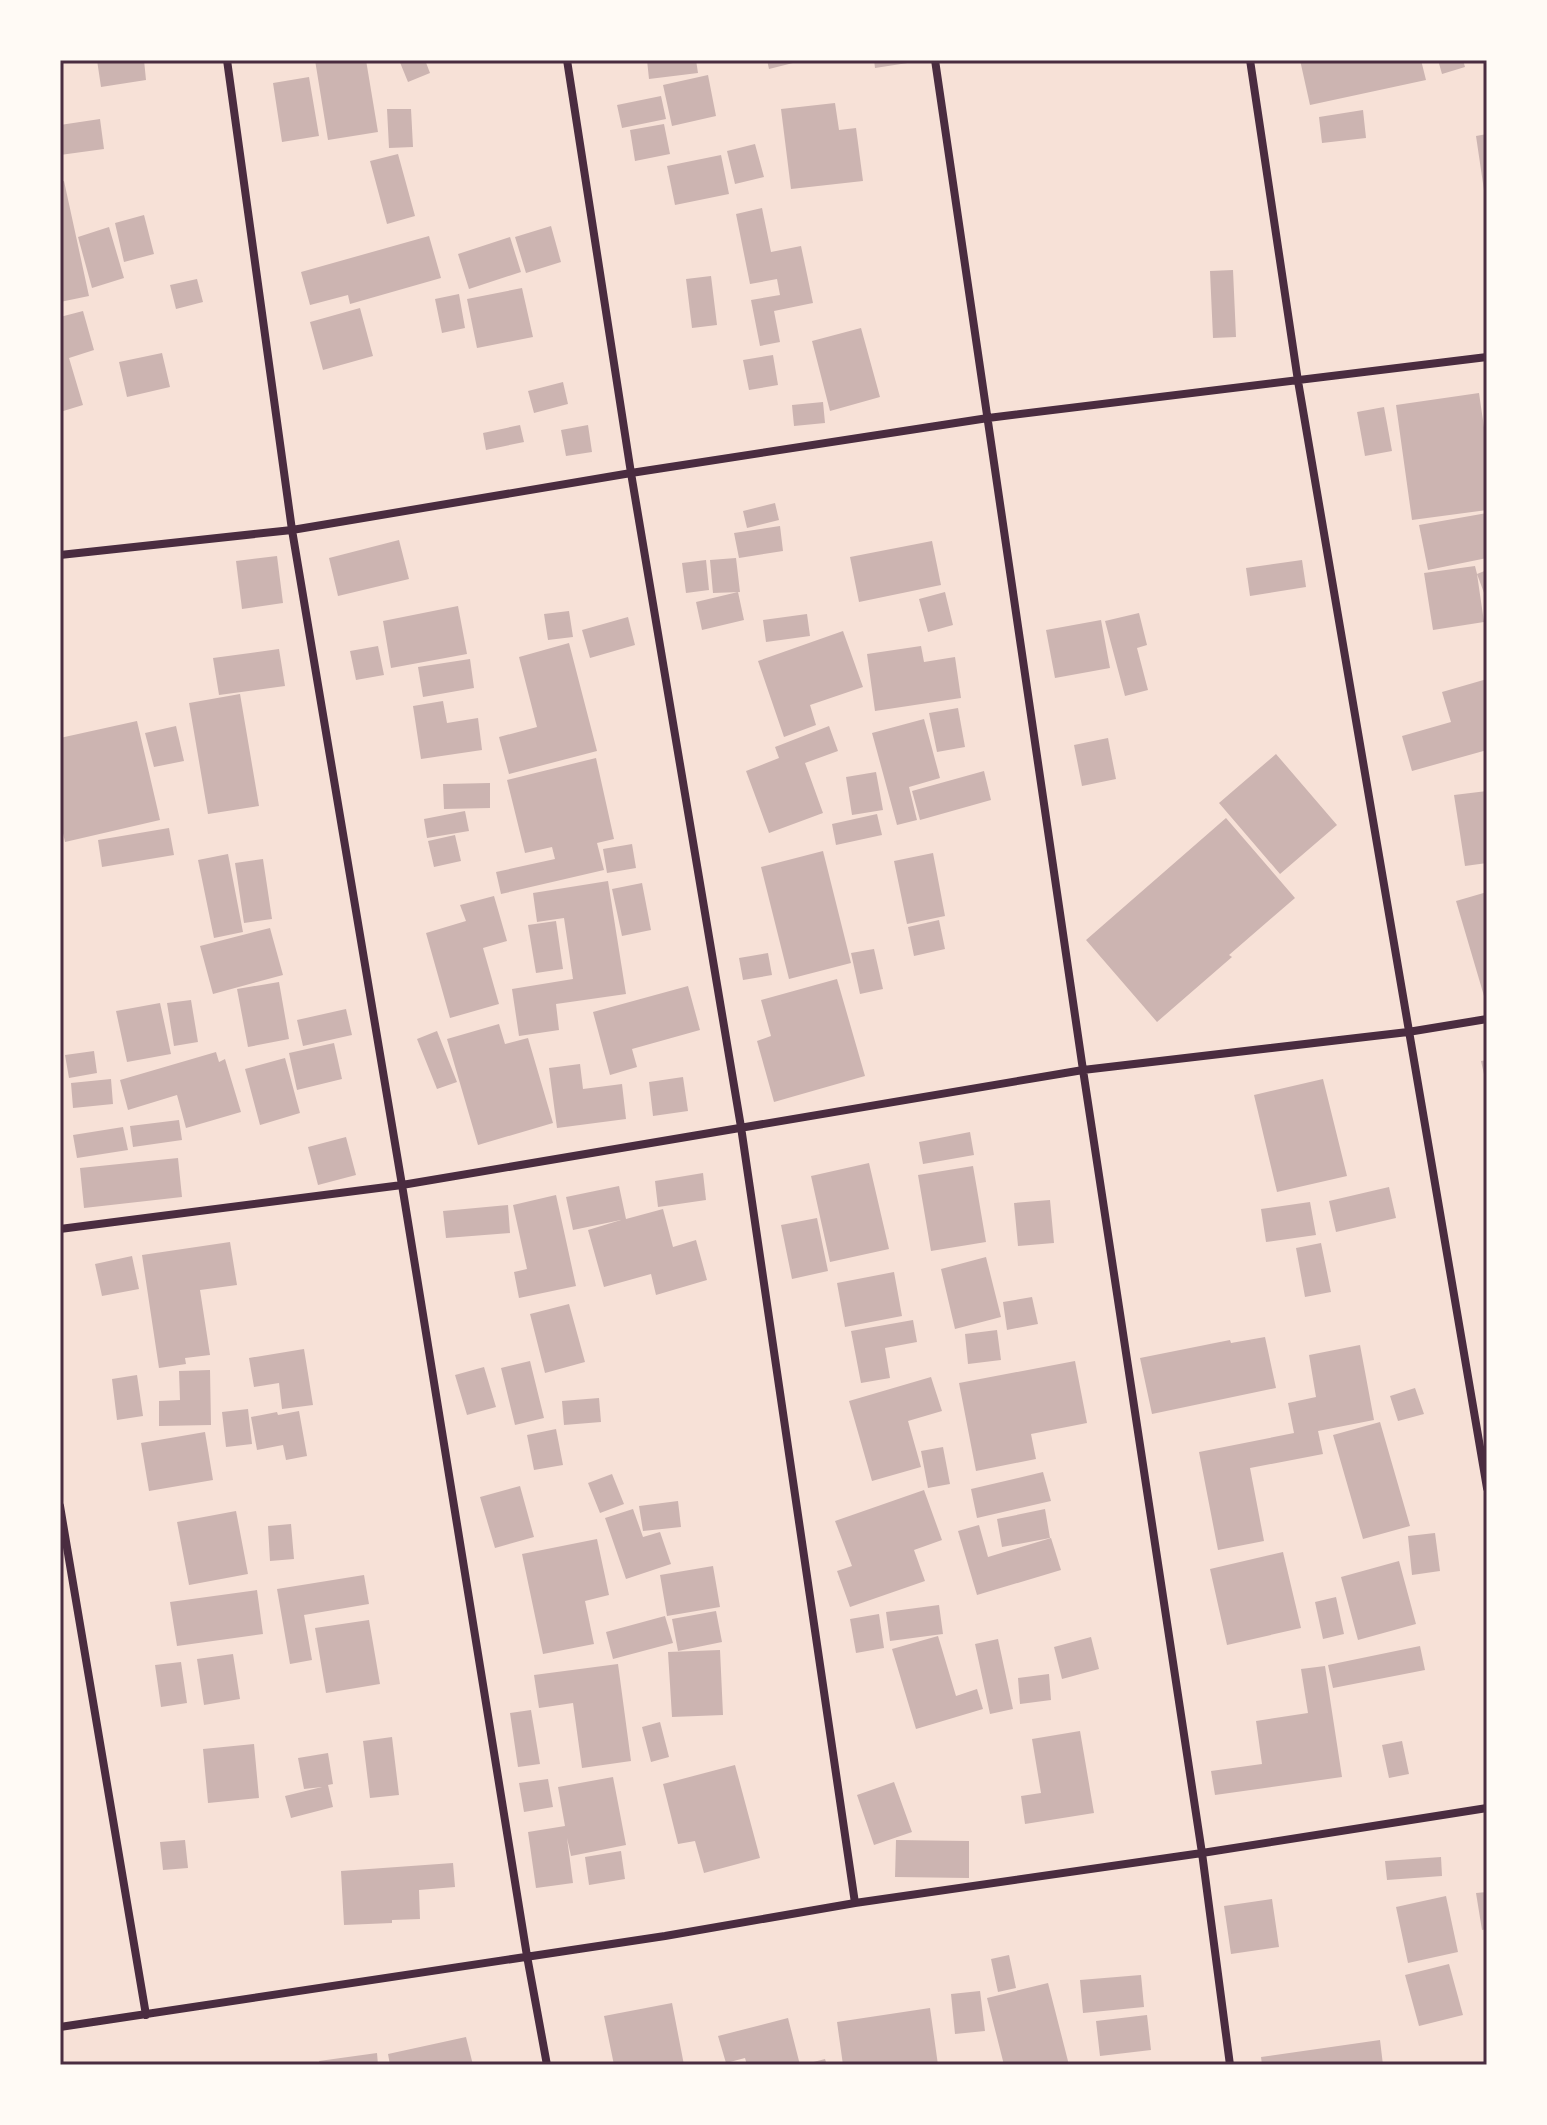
<svg xmlns="http://www.w3.org/2000/svg" width="1547" height="2125" font-family="Inter,sans-serif">
  <style>
    .building { fill: #ccb4b1 }
    .lines { fill: none; stroke-linecap: round; stroke-linejoin: round }
    .minor { stroke: #4a2c40; stroke-width: 8 }
    .neatline { fill: none; stroke: #4a2c40; stroke-width: 3 }
  </style>
  <rect width="100%" height="100%" fill="#f7e1d7"/>
  <path class="building" d="M97 60H144L146 80 101 87Z
    M315 60H366L378 132 328 140Z
    M399 60H425L430 73 408 82Z
    M647 60H696L698 73 649 79Z
    M767 60H801V61L769 69Z
    M874 60H914V62L875 68Z
    M1300 60H1421L1426 80 1310 105Z
    M1438 60H1463L1465 67 1442 74Z
    M708 75 716 116 672 126 663 85Z
    M309 77 319 136 282 142 273 83Z
    M661 96 666 119 622 128 617 105Z
    M835 103 839 130 856 128 863 181 791 189 781 109Z
    M387 109H411L413 147 389 148Z
    M1363 110 1366 138 1322 143 1319 117Z
    M100 119 104 149 60 155V125Z
    M664 124 670 154 635 161 630 130Z
    M1487 134V197H1485L1476 136Z
    M755 144 764 177 735 184 727 151Z
    M398 154 415 216 387 224 370 161Z
    M721 155 729 194 675 205 667 166Z
    M64 181 89 296 60 302V182Z
    M762 208 771 252 801 246 813 303 774 311 780 342 760 346 751 300 780 295 777 279 750 284 736 214Z
    M144 215 154 254 124 262 115 223Z
    M551 226 561 262 526 273 515 237Z
    M109 227 124 278 92 288 78 237Z
    M429 236 441 278 350 304 348 295 310 305 301 272Z
    M510 237 521 272 469 289 458 254Z
    M1233 270 1236 337 1213 338 1210 271Z
    M711 276 717 325 692 328 686 279Z
    M197 279 203 302 176 309 170 285Z
    M522 288 533 337 477 348 467 299Z
    M459 294 465 328 442 333 435 299Z
    M360 308 373 356 323 370 310 322Z
    M83 311 94 350 69 358 83 405 60 412V317Z
    M861 328 880 397 830 411 812 341Z
    M162 353 170 387 127 397 119 362Z
    M773 355 778 385 749 390 743 360Z
    M563 382 568 404 534 413 528 391Z
    M1479 393 1487 448V510L1412 520 1396 405Z
    M823 402 825 423 794 426 792 405Z
    M1384 407 1392 451 1365 456 1357 412Z
    M520 425 524 442 486 450 483 433Z
    M588 425 592 452 566 456 561 430Z
    M775 503 779 520 747 528 743 511Z
    M1487 513V558L1428 570 1419 525Z
    M780 526 783 551 739 558 734 533Z
    M399 540 409 579 338 596 329 558Z
    M932 541 941 585 859 602 850 557Z
    M277 556 283 603 242 609 236 561Z
    M736 558 740 592 713 593 710 560Z
    M706 560 709 590 686 593 682 563Z
    M1302 560 1306 587 1250 596 1246 568Z
    M1475 566 1477 574 1487 570V601L1477 574 1484 622 1433 630 1424 573Z
    M738 592 744 620 702 630 696 602Z
    M945 592 953 625 928 632 919 599Z
    M458 606 467 654 391 668 383 621Z
    M569 611 573 637 548 640 544 614Z
    M1139 613 1147 645 1137 648 1148 690 1125 696 1105 621Z
    M807 614 810 636 766 642 763 620Z
    M628 617 635 645 590 658 582 630Z
    M1101 620 1110 668 1055 678 1046 630Z
    M843 631 863 687 810 705 816 725 784 737 758 661Z
    M569 643 597 751 509 774 499 737 537 727 519 657Z
    M378 646 384 675 356 680 350 651Z
    M921 646 924 662 955 657 961 698 875 711 867 654Z
    M279 649 285 686 219 695 213 658Z
    M470 659 474 688 423 697 418 667Z
    M1487 679V750L1412 771 1402 736 1451 722 1442 692Z
    M240 694 259 806 208 814 189 703Z
    M443 701 447 723 478 718 482 750 421 759 413 706Z
    M958 708 965 747 937 752 929 713Z
    M924 719 940 778 909 787 917 820 897 825 872 733Z
    M137 721 160 820 65 842 60 820V738Z
    M176 726 184 761 154 767 145 733Z
    M829 726 838 751 805 763 823 813 769 833 746 771 779 758 775 747Z
    M1108 738 1116 779 1082 786 1074 745Z
    M1276 754 1337 825 1280 874 1219 803Z
    M596 758 614 839 597 843 604 870 501 894 496 872 555 859 552 847 525 853 507 780Z
    M984 771 991 800 920 820 912 791Z
    M876 772 883 810 852 815 846 777Z
    M490 783V808L444 809 443 784Z
    M1487 791V863L1465 866 1454 795Z
    M465 811 469 831 427 838 424 819Z
    M877 814 882 835 836 845 832 824Z
    M1226 818 1295 898 1229 955 1232 957 1157 1022 1086 940Z
    M169 828 174 855 102 867 98 840Z
    M455 835 461 861 434 867 428 841Z
    M632 844 636 868 607 873 603 849Z
    M823 851 851 963 789 979 761 867Z
    M933 853 945 916 907 924 894 861Z
    M228 854 243 932 214 938 198 860Z
    M263 859 272 919 244 923 235 863Z
    M608 881 626 994 556 1004 559 1030 519 1036 512 989 573 979 564 918 537 922 533 893Z
    M642 883 651 930 622 936 612 889Z
    M1487 892V995L1484 996 1456 901Z
    M494 896 507 941 483 948 499 1004 450 1018 426 933 466 921 460 905Z
    M939 920 945 949 914 956 908 927Z
    M556 921 563 969 536 973 528 925Z
    M270 928 283 975 213 994 200 946Z
    M874 949 883 989 860 994 851 953Z
    M768 953 772 975 743 980 739 958Z
    M837 979 865 1076 774 1102 757 1041 771 1036 761 1000Z
    M279 982 289 1039 248 1047 237 989Z
    M688 986 700 1030 632 1049 637 1067 610 1075 593 1012Z
    M191 1000 198 1042 174 1046 167 1003Z
    M160 1003 171 1054 127 1062 116 1011Z
    M346 1009 352 1035 303 1046 297 1020Z
    M499 1024 505 1044 528 1038 553 1123 478 1145 447 1039Z
    M437 1031 457 1082 437 1089 417 1039Z
    M334 1043 342 1079 297 1090 289 1053Z
    M94 1051 97 1073 69 1078 65 1055Z
    M216 1052 219 1062 225 1059 241 1112 186 1128 177 1095 128 1110 120 1080Z
    M285 1058 300 1113 260 1125 245 1069Z
    M1487 1060V1083H1486L1481 1061Z
    M580 1064 583 1089 622 1084 626 1119 557 1128 549 1068Z
    M683 1077 688 1111 653 1116 649 1082Z
    M111 1079 113 1104 73 1108 71 1083Z
    M1323 1079 1347 1176 1277 1192 1254 1095Z
    M179 1120 182 1140 133 1147 130 1126Z
    M123 1127 128 1150 77 1158 73 1135Z
    M970 1132 974 1155 923 1164 919 1142Z
    M346 1137 356 1175 318 1185 308 1147Z
    M178 1158 182 1197 84 1208 80 1168Z
    M869 1163 889 1249 830 1262 811 1176Z
    M973 1166 986 1242 931 1251 918 1175Z
    M703 1173 706 1200 658 1207 655 1181Z
    M619 1186 626 1219 663 1209 673 1247 696 1240 707 1280 656 1295 651 1274 604 1287 588 1230 621 1220 573 1230 566 1197Z
    M1389 1187 1396 1218 1336 1232 1329 1201Z
    M556 1195 576 1286 519 1298 514 1272 527 1269 513 1205Z
    M1050 1200 1054 1243 1018 1246 1014 1203Z
    M1310 1202 1316 1235 1266 1242 1261 1209Z
    M508 1205 510 1233 446 1238 443 1211Z
    M817 1218 828 1271 792 1279 781 1225Z
    M230 1242 237 1285 200 1290 210 1355 185 1358 186 1364 159 1368 142 1255Z
    M1321 1243 1331 1292 1305 1297 1296 1248Z
    M132 1256 139 1289 102 1296 95 1264Z
    M986 1257 1001 1317 955 1329 941 1269Z
    M894 1272 902 1316 845 1327 837 1283Z
    M1032 1297 1038 1324 1007 1330 1003 1302Z
    M569 1304 585 1362 545 1373 530 1314Z
    M913 1320 917 1342 885 1348 890 1378 861 1383 851 1331Z
    M997 1330 1001 1360 968 1364 965 1334Z
    M1265 1337 1276 1388 1152 1414 1140 1358 1230 1340 1231 1343Z
    M1360 1345 1374 1420 1318 1431 1323 1454 1250 1468 1264 1541 1218 1550 1199 1452 1294 1433 1288 1403 1316 1397 1309 1355Z
    M304 1349 313 1405 282 1409 279 1383 254 1387 249 1358Z
    M530 1361 544 1418 515 1425 501 1368Z
    M1075 1361 1087 1423 1031 1434 1036 1459 976 1471 959 1383Z
    M484 1367 496 1407 467 1415 455 1375Z
    M210 1370 211 1425 159 1426V1401L180 1400 179 1371Z
    M137 1375 143 1416 117 1420 112 1379Z
    M931 1377 942 1411 908 1421 921 1467 872 1481 849 1401Z
    M1415 1388 1424 1414 1398 1421 1390 1396Z
    M599 1398 601 1422 564 1425 562 1401Z
    M248 1409 252 1444 226 1447 222 1412Z
    M299 1411 307 1456 286 1460 283 1445 257 1450 251 1417 277 1412 278 1415Z
    M1380 1422 1410 1526 1363 1539 1333 1435Z
    M556 1429 563 1465 534 1470 527 1435Z
    M205 1432 213 1480 149 1491 141 1443Z
    M943 1447 950 1484 928 1488 921 1451Z
    M1043 1472 1051 1501 977 1518 971 1489Z
    M612 1474 624 1504 600 1513 588 1483Z
    M520 1486 534 1537 495 1548 480 1497Z
    M924 1490 942 1540 914 1550 925 1581 850 1607 837 1571 852 1566 835 1521Z
    M678 1501 681 1527 643 1531 639 1506Z
    M633 1509 643 1537 660 1532 671 1564 626 1579 605 1518Z
    M1045 1509 1050 1538 1002 1547 997 1519Z
    M236 1511 248 1574 189 1585 177 1522Z
    M291 1524 294 1559 270 1561 268 1526Z
    M979 1525 988 1557 1051 1538 1061 1570 977 1595 958 1531Z
    M1435 1533 1440 1571 1412 1575 1408 1536Z
    M597 1539 609 1595 585 1601 594 1644 543 1654 522 1554Z
    M1283 1552 1301 1628 1227 1645 1210 1569Z
    M1399 1561 1416 1624 1358 1640 1341 1577Z
    M713 1566 720 1607 667 1616 660 1575Z
    M364 1575 369 1604 304 1615 312 1660 290 1664 277 1589Z
    M257 1590 263 1634 177 1646 170 1602Z
    M1336 1597 1344 1634 1323 1639 1315 1602Z
    M939 1605 943 1634 890 1641 886 1612Z
    M716 1611 722 1642 678 1651 672 1619Z
    M879 1614 884 1648 856 1653 850 1619Z
    M665 1616 673 1643 613 1659 606 1632Z
    M369 1620 380 1684 326 1693 315 1628Z
    M938 1636 956 1696 977 1689 983 1709 916 1729 892 1649Z
    M1091 1637 1099 1669 1062 1679 1054 1647Z
    M998 1639 1013 1709 990 1714 975 1644Z
    M1420 1646 1425 1670 1333 1688 1328 1665Z
    M720 1650 723 1715 672 1717 668 1652Z
    M233 1654 240 1699 204 1705 197 1659Z
    M181 1662 187 1703 161 1707 155 1665Z
    M618 1664 631 1761 582 1768 573 1703 539 1708 534 1675Z
    M1325 1666 1342 1777 1215 1795 1211 1771 1262 1764 1256 1721 1308 1713 1301 1669Z
    M1049 1674 1051 1700 1020 1704 1018 1678Z
    M531 1710 540 1764 518 1767 510 1713Z
    M660 1722 669 1757 651 1762 642 1727Z
    M1080 1731 1094 1813 1025 1824 1021 1796 1041 1793 1032 1739Z
    M392 1737 399 1795 370 1798 363 1741Z
    M1402 1741 1409 1774 1389 1778 1382 1745Z
    M254 1744 259 1798 208 1803 203 1749Z
    M328 1753 333 1784 328 1785 333 1807 291 1818 285 1796 322 1787 304 1789 298 1758Z
    M735 1765 760 1858 704 1873 695 1841 678 1844 663 1784Z
    M613 1777 626 1845 571 1856 567 1838 573 1883 536 1888 528 1832 565 1826 558 1787Z
    M548 1779 553 1807 524 1812 519 1783Z
    M894 1782 912 1832 874 1845 857 1795Z
    M185 1840 188 1868 163 1870 160 1842Z
    M896 1840 969 1841V1878L895 1877Z
    M621 1851 625 1879 589 1885 585 1857Z
    M1441 1857 1442 1876 1387 1880 1385 1861Z
    M453 1863 455 1887 419 1890 420 1919 392 1920V1923L344 1925 341 1871Z
    M1487 1892V1929L1482 1930 1476 1893Z
    M1446 1896 1458 1952 1408 1963 1396 1907Z
    M1272 1899 1279 1947 1231 1954 1224 1906Z
    M1009 1955 1016 1988 998 1992 991 1959Z
    M1449 1964 1463 2015 1419 2026 1405 1975Z
    M1141 1975 1144 2007 1083 2013 1080 1980Z
    M1048 1983 1069 2065H1004L987 1998Z
    M980 1991 985 2031 955 2034 951 1994Z
    M672 2003 684 2065H614L604 2016Z
    M930 2008 938 2065H843L837 2022Z
    M1147 2015 1151 2050 1100 2056 1096 2021Z
    M788 2018 800 2065H747L745 2058 726 2063 718 2036Z
    M466 2037 473 2065H390L388 2054Z
    M1380 2040 1383 2065H1262L1261 2057Z
    M377 2053 378 2065H320L319 2061Z
    M825 2059 827 2065H806V2064Z"/>
  <g class="lines">
    <path class="minor" d="M227 60 292 530 402 1185 527 1956 547 2065
      M567 60 631 473 741 1127 855 1903
      M935 60 1083 1070 1202 1853 1230 2065
      M1250 60 1298 381 1487 1488
      M60 555 292 530 631 473 988 418 1487 357
      M60 1229 402 1185 1083 1070 1408 1032 1487 1019
      M60 1506 146 2015
      M60 2027 665 1936 855 1903 1202 1853 1487 1808"/>
  </g>
  <rect width="1547" height="2125" fill="none" stroke="#fffaf5" stroke-width="124"/>
  <rect x="62" y="62" width="1423" height="2001" class="neatline"/>
</svg>
